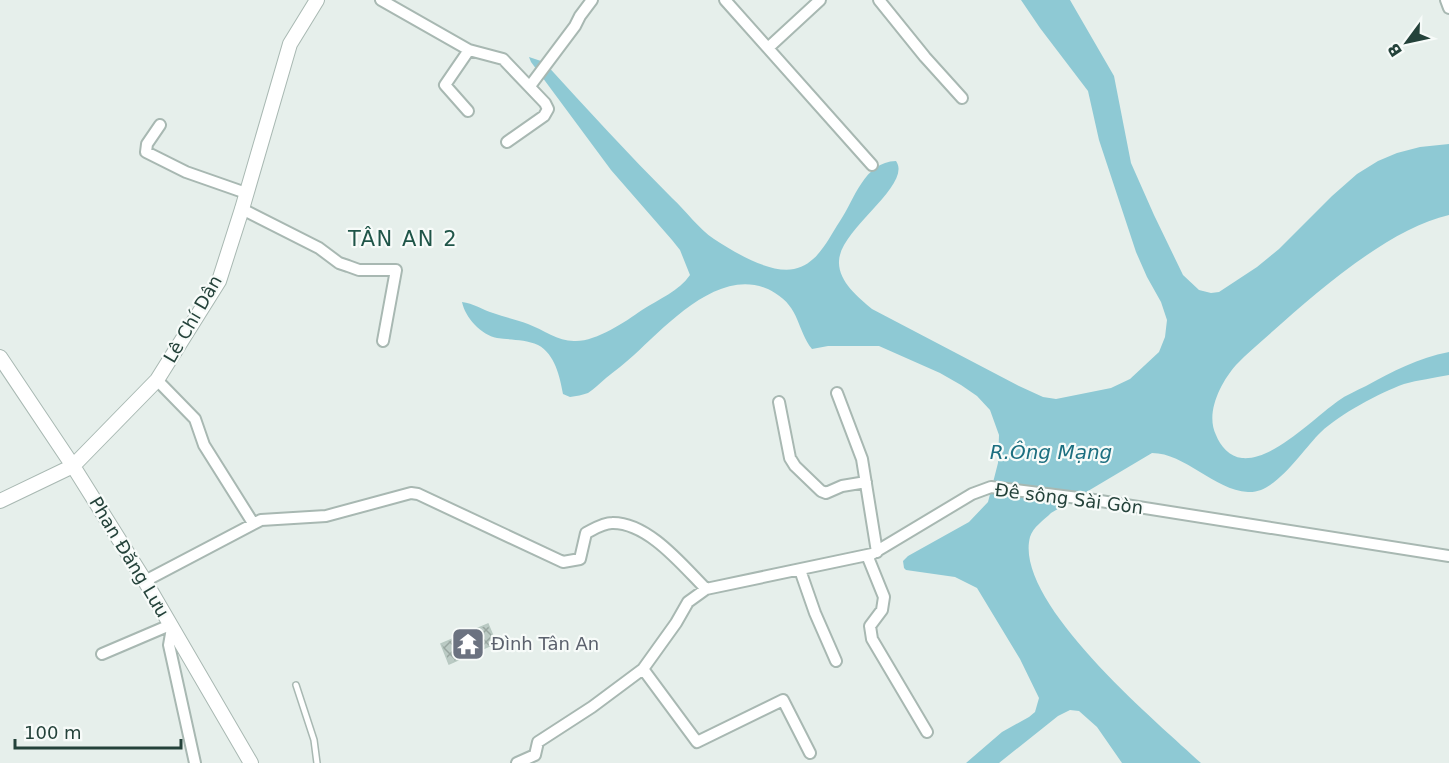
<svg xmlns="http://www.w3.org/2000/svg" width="1449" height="763" font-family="'DejaVu Sans',sans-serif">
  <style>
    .water { fill: #8ec9d4 }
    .building { fill: url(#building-cross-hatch); stroke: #b8c9c2; stroke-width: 1.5 }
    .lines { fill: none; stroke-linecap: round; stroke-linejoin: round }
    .service-casing { stroke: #a8b8b2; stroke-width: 8 }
    .minor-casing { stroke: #a8b8b2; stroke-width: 14 }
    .tertiary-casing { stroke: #a8b8b2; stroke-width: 16 }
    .service { stroke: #fff; stroke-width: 5 }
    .minor { stroke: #fff; stroke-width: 10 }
    .tertiary { stroke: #fff; stroke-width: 14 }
    .labels { text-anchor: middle; stroke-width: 4.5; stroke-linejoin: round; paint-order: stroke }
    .street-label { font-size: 18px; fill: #24423a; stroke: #f7fbf9 }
    .worship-label { font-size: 18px; fill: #5b616d; stroke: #f7fbf9; text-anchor: start }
    .water-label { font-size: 20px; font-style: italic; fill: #1c6f80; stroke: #f7fbf9 }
    .quarter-label { font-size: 21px; letter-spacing: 1.5px; fill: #1f5548; stroke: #f7fbf9 }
  </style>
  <defs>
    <pattern id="building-cross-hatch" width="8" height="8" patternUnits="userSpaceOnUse" patternTransform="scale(1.5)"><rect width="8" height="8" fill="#bbcac4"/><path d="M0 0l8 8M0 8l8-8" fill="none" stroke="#98a6a0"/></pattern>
  </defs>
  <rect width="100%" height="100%" fill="#e6efeb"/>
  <path class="water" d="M1021 0H1070L1114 76 1131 163 1154 215 1183 275 1199 290 1211 293 1219 292 1257 267 1279 249 1332 196 1357 174 1378 161 1397 153 1420 147 1449 144V215C1390 228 1318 291 1273 331 1261 342 1247 353 1236 365 1221 382 1205 413 1216 435 1220 446 1230 457 1242 458 1273 461 1314 418 1338 401 1346 395 1356 391 1366 386 1393 371 1418 358 1449 352V375C1434 378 1418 380 1404 384 1379 393 1340 414 1321 432 1303 449 1276 494 1248 492 1214 490 1185 453 1152 453L1051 513C1044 520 1033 527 1030 537 1013 602 1157 722 1201 763H1122L1097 727 1079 711 1070 710 1058 716 999 763H966L1002 732 1029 717 1035 712 1039 698 1020 659 977 588 955 577 906 570 904 568 903 561 908 556 969 522 988 502 998 463 999 435 990 410 977 396 961 385 940 373 879 346H828L812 349C797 330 800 308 775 293 724 261 668 324 634 355 625 363 615 371 606 378 600 383 594 389 588 393 583 395 576 396 570 397L563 394C560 377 555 354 538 345 525 339 510 340 497 338 481 335 465 317 462 302 473 303 483 310 493 313 504 317 517 320 528 324 544 330 559 342 576 341 597 341 625 322 642 310 659 299 679 291 690 275L680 250 672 240 611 170 531 62 529 57 544 62C586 108 628 154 672 198 686 211 699 229 714 239 734 252 770 274 794 269 818 264 828 239 840 221 855 199 864 162 896 161 913 185 840 229 839 261 838 281 858 297 872 309L1019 386 1043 397 1056 399 1111 388 1130 379 1159 352 1165 337 1167 320 1161 302 1147 277 1136 252 1099 140 1088 91 1040 28Z"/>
  <path class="building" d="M488 624 496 643 449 664 441 644Z"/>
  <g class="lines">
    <defs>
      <path id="service" d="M296 685 314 740 317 763"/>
      <path id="minor" d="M381 0 469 50 503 59 545 103 548 109 544 116 507 142
        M725 0 872 165
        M879 0 925 57 962 98
        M1446 0 1449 8
        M768 48 820 0
        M530 86 575 26 580 16 592 0
        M468 111 445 85 469 50
        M160 125 147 144 146 152 186 172 246 193
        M242 209 319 248 339 263 348 266 359 270H396L383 341
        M157 380 195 419 204 445 253 523
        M837 393 862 459 877 552
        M779 402 790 458 795 466 821 491 826 493 842 486 866 482
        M867 555 884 597 882 610 870 626 872 639 927 732
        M800 570 815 613 836 661
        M145 581 261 520 326 516 411 493 418 494 563 562 580 559 586 533C594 529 603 523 612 523 648 522 683 566 706 589
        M172 628 169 645 195 763
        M102 654 170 625
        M643 669 697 742 783 700 810 753
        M535 755 538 742 592 707 643 669 676 623 688 602 706 589 872 554 972 494 991 487 1094 500 1449 556
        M517 763 535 755"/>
      <path id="tertiary" d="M0 357 73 466 145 581 251 763
        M0 501 73 466 157 380 219 281 242 209 290 44 317 0"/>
    </defs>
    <use href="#service" class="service-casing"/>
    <use href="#minor" class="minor-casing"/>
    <use href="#tertiary" class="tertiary-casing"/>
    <use href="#service" class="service"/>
    <use href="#minor" class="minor"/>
    <use href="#tertiary" class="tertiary"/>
  </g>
  <defs>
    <symbol id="temple-square" viewBox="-11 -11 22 22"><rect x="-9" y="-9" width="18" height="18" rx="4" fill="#6b7280" stroke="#f7fbf9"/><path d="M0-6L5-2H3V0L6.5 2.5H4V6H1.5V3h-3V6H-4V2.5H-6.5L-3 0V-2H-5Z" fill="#fff"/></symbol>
  </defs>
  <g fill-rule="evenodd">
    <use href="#temple-square" x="449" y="625" width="38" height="38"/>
  </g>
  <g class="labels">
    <g class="street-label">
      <text transform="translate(193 319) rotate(-60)" y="6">Lê Chí Dân</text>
      <text transform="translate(1069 499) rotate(7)" y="6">Đê sông Sài Gòn</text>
      <text transform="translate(129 557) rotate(59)" y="6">Phan Đăng Lưu</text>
    </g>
    <g class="worship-label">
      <text x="491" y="650">Đình Tân An</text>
    </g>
    <g class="water-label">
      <text x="1051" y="459">R.Ông Mạng</text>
    </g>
    <g class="quarter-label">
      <text x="403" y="246">TÂN AN 2</text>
    </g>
  </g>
  <g transform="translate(1407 42) rotate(237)" stroke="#f7fbf9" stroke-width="4.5" paint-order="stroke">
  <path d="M0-4.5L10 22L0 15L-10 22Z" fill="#24423a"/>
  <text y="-9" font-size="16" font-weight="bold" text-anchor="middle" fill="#24423a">B</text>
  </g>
  <path d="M15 739v9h166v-9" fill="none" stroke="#24423a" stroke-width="3"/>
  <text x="24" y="739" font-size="18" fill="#24423a" stroke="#f7fbf9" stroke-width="4.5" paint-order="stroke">100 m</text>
</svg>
